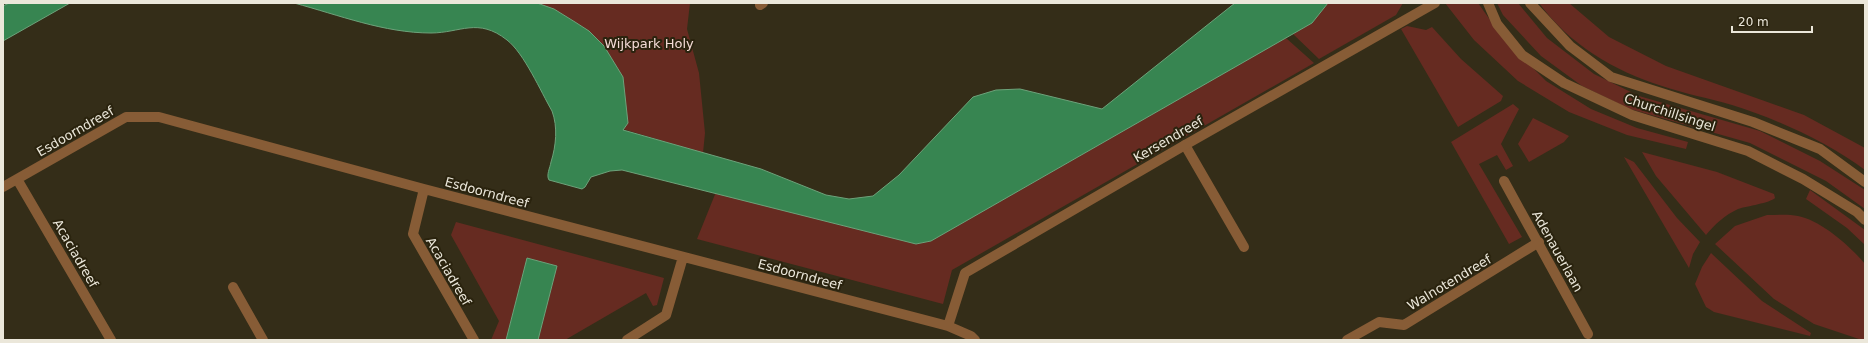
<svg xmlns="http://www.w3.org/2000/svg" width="1868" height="343" font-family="'DejaVu Sans',sans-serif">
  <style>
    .green { fill: #662b21 }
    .water { fill: #378551; stroke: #6da27a }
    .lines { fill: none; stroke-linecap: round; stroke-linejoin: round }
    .service { stroke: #875c36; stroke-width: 10 }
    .minor { stroke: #875c36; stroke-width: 10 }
    .tertiary { stroke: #875c36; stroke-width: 10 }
    .labels { text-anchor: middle; stroke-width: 4; stroke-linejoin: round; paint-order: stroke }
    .park-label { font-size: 13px; fill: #f4dbd6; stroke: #2a230e }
    .street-label { font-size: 13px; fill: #ebe7da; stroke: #2a230e }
  </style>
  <rect width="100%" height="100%" fill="#342d18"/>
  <path class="green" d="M537 3H690L687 29 699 73 705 133 703 153 623 129 604 46 589 31 575 22 554 9Z
    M1328 3H1403L1396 15 1319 59 1293 34 1312 23Z
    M1445 3H1478L1503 38 1546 81 1591 109 1637 128 1688 142 1686 149 1627 135 1569 112 1518 81 1474 40Z
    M1497 3H1518L1547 38 1594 74 1639 96 1760 131 1820 161 1865 190V209L1826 181 1750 143 1630 109 1582 86 1541 56 1503 15Z
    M1539 3H1569L1609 37 1666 66 1804 115 1865 148V170C1829 143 1775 118 1732 105 1709 98 1685 94 1662 86 1614 71 1569 44 1539 3Z
    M1407 26 1426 30 1432 27 1461 59 1503 96 1501 101 1458 127 1401 29Z
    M1286 38 1314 63 952 270 943 304 697 239 716 192 916 244 931 241Z
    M1513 104 1519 109 1501 144 1513 166 1506 170 1497 155 1479 164 1522 237 1509 244 1451 142Z
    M1533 118 1569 136 1564 142 1529 162 1518 144Z
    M1642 152 1717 172 1774 194 1775 198C1770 203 1747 206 1738 209 1725 215 1715 224 1706 235L1656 176Z
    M1624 157 1634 162 1677 218 1700 242 1693 254 1689 268Z
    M1810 190 1865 230V245L1847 228 1806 199Z
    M1767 215C1777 215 1789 214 1798 216 1822 221 1850 246 1865 264V340L1859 339 1814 324 1774 299 1715 244 1735 226Z
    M456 222 664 278 657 305 653 306 646 293 565 340H538L557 266 527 258 506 340H491L499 321 451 235Z
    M1711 253 1762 301 1811 333 1810 336 1714 312 1706 307 1695 284 1702 267Z"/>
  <path class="water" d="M9 3H70L3 41V6Z
    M294 3H537L554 9 575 22 589 31 604 46 623 77 628 123 623 130 761 169 826 195 849 199 873 196 899 175 973 97 996 90 1020 89 1102 109 1235 3H1328L1312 23 931 241 916 244 622 170 610 171 591 177 585 187 582 189 549 180C546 175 550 168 551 162 556 146 558 127 552 111 541 92 524 53 507 40 478 17 460 33 431 33 384 33 339 15 294 3Z
    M527 258 557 266 538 340H506Z"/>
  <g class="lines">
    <path class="service" d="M1185 145 1244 247"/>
    <path class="minor" d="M760 5 763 3
      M17 179 111 340
      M1504 181 1588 334
      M3 187 126 117H159L424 189 948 326 971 336 975 340
      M424 189 413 234 474 340
      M233 287 263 340
      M948 326 965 273 1185 145 1435 3
      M627 340 666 315 683 257
      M1347 340 1379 322 1404 325 1539 242"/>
    <path class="tertiary" d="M1488 3 1497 24 1522 55 1564 83 1632 115 1748 151 1803 179 1857 212 1865 220
      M1530 3 1570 46 1611 77 1753 122 1820 149 1865 182"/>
  </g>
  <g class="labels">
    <g class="park-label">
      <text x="649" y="48">Wijkpark Holy</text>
    </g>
    <g class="street-label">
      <text transform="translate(1670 112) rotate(18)" y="5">Churchillsingel</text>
      <text transform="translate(75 131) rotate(-30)" y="5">Esdoorndreef</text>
      <text transform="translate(1168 139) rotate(-30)" y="5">Kersendreef</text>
      <text transform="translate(487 192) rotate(15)" y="5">Esdoorndreef</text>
      <text transform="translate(1558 251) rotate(61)" y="5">Adenauerlaan</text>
      <text transform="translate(76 253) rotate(60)" y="5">Acaciadreef</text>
      <text transform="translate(449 271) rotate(60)" y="5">Acaciadreef</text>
      <text transform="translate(800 274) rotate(15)" y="5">Esdoorndreef</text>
      <text transform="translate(1449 282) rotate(-31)" y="5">Walnotendreef</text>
    </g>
  </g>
  <rect width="1868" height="343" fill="none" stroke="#ebe7da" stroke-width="8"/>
  <path d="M1732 26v6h80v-6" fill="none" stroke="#ebe7da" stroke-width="2"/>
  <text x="1738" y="26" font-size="12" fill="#ebe7da" stroke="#2a230e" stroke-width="3" paint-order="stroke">20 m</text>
</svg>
